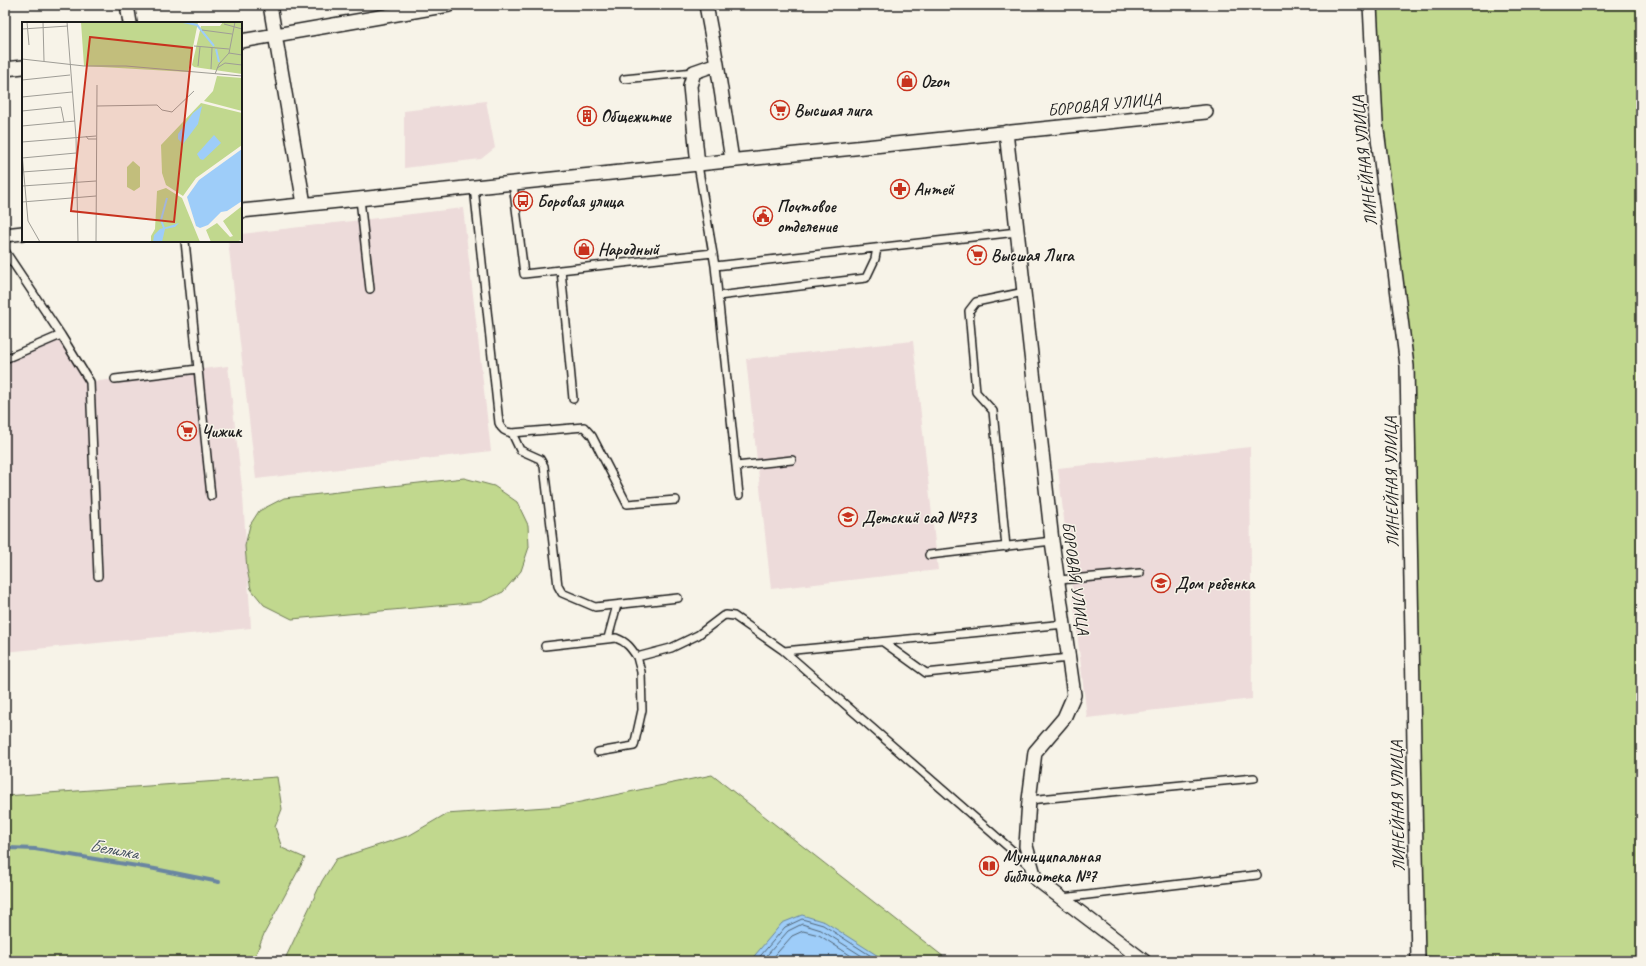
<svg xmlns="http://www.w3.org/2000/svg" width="1646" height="966" font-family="Caveat,sans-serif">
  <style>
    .built { fill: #eddbda }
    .green { fill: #c1d88e; stroke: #6e7a55 }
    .water { fill: #9ecdf9; stroke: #6a86a1 }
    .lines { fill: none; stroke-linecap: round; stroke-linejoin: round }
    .shore { stroke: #506374; stroke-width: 1 }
    .stream { stroke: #6a86a1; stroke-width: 4 }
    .service-casing { stroke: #1c1c1c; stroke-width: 10 }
    .minor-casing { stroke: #1c1c1c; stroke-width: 16 }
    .service { stroke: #f7f3e8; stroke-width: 7 }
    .minor { stroke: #f7f3e8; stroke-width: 13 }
    .labels { text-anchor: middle; stroke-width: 3; stroke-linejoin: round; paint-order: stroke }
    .poi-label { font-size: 17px; font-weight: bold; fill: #1c1c1c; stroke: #f7f3e8; text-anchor: start }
    .street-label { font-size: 17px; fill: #1c1c1c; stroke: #f7f3e8 }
    .water-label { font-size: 18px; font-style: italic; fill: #43515e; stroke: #f7f3e8 }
    .inset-river { fill: none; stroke: #9ecdf9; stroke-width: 2 }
    .inset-road { fill: none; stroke: #9f9d96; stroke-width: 1 }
    .view { fill: #c8321e; fill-opacity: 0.15; stroke: #c8321e; stroke-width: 2 }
    .inset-edge { fill: none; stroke: #1c1c1c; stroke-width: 2 }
  </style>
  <rect width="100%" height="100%" fill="#f7f3e8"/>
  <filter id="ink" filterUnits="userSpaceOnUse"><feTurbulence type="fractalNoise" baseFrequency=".025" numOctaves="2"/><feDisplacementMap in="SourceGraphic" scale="8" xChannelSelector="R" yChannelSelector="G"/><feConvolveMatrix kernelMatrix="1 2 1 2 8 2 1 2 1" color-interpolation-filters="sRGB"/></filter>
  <g filter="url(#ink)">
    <path class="built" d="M486 101 495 148 481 159 404 168V111Z
      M463 208 491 451 256 479 228 241H241V234Z
      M61 335 90 382 228 366 243 496 251 628 5 652V359Z
      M913 341 938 570 771 589 746 359Z
      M1250 447 1252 699 1087 718 1058 468Z"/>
    <path class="green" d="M1370 5H1641V961H1477L1417 955 1407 366Z
      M464 478 494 486 517 502 528 525 529 547 521 571 503 592 481 602 292 619 264 605 251 589 247 569 245 546 250 525 259 511 284 498Z
      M712 775 949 961H284L322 881 336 859 410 835 446 814 561 806Z
      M277 777 282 809 275 827 282 848 305 858 264 934 253 961H5V796Z"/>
    <path class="water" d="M802 915 825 922 886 961H750L782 923Z"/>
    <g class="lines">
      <path class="shore" d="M756 961 785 927 802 919 823 925 879 961
        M762 961 788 931 802 924 821 930 870 961
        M770 961 792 936 803 931 819 935 859 961"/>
      <path class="stream" d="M5 850 9 848 35 849 155 869 219 882"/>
      <defs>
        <path id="service" d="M624 79 694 72
          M698 165 715 266 1017 232
          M513 183 524 274 713 253
          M474 187 499 423C501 429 504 432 512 433L584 427 592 436 627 504 676 500
          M360 199 370 289
          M5 251 61 335 90 382 98 576
          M715 266 739 495
          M561 270 573 399
          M718 296 866 278 875 259 877 248
          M5 359 61 335
          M198 369 211 496
          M115 379 198 369 185 241
          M512 433 520 450 540 459 544 466 558 586 562 593 595 607 678 598
          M736 466 792 460
          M1006 547 993 411 976 392 969 311 976 302 1024 292
          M929 555 1052 541
          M1059 580 1140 573
          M608 638 617 605
          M883 642 926 673 1069 658
          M545 646 616 638C627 642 631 648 637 657L671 648 698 635 723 616 726 615 734 616 784 651 1030 866
          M784 651 1065 624
          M598 752 634 746 642 710 641 672 637 657
          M1029 800 1254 778
          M1062 898 1257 875"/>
        <path id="minor" d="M127 5 130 23
          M270 5 304 204
          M706 5 717 64 732 160
          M1370 5 1376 122 1407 366 1418 961
          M241 41 449 5
          M5 69 23 67
          M1006 132 1052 541 1074 695 1064 718 1035 752 1029 800 1026 846 1035 878 1144 961
          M698 165 690 86 694 72 717 64
          M241 211 1206 112
          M5 235 23 233"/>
      </defs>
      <use href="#service" class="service-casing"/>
      <use href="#minor" class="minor-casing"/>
      <use href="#service" class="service"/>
      <use href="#minor" class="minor"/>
    </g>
  </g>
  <defs>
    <symbol id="shop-ring" viewBox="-11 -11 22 22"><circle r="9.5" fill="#f7f3e8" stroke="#c8321e" stroke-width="1.5"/><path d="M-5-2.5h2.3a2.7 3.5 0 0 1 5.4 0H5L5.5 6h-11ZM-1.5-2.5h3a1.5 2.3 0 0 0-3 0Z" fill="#c8321e"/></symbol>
    <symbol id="supermarket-ring" viewBox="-11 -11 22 22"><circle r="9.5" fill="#f7f3e8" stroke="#c8321e" stroke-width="1.5"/><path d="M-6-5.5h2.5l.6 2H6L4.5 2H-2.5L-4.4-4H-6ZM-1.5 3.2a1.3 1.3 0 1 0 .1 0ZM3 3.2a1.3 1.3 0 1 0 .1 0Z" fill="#c8321e"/></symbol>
    <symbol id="building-ring" viewBox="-11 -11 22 22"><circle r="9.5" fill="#f7f3e8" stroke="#c8321e" stroke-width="1.5"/><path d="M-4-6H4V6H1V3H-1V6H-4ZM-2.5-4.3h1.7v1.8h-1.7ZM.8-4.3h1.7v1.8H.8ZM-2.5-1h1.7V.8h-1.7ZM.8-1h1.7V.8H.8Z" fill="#c8321e"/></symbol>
    <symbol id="pharmacy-ring" viewBox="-11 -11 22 22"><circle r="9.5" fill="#f7f3e8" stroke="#c8321e" stroke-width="1.5"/><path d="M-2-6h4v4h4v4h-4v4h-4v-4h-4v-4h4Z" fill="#c8321e"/></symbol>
    <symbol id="bus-ring" viewBox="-11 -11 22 22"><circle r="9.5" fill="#f7f3e8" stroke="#c8321e" stroke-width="1.5"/><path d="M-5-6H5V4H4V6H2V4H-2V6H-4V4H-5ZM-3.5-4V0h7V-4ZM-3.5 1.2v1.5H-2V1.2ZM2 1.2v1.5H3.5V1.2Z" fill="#c8321e"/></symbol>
    <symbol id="civic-ring" viewBox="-11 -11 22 22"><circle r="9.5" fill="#f7f3e8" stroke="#c8321e" stroke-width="1.5"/><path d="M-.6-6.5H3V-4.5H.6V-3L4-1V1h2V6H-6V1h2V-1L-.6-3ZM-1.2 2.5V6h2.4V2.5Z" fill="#c8321e"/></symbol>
    <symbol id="school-ring" viewBox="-11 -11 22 22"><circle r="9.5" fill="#f7f3e8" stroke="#c8321e" stroke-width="1.5"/><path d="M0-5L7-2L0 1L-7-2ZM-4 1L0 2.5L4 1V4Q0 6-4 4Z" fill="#c8321e"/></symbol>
    <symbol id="library-ring" viewBox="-11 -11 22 22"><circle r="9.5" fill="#f7f3e8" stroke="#c8321e" stroke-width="1.5"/><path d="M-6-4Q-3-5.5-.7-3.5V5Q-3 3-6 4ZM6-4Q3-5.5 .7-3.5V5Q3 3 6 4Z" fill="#c8321e"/></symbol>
  </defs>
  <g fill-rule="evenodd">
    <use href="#shop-ring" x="896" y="70" width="22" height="22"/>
    <use href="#supermarket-ring" x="769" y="99" width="22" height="22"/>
    <use href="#building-ring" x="576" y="105" width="22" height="22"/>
    <use href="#pharmacy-ring" x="889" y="178" width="22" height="22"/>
    <use href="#bus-ring" x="512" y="190" width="22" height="22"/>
    <use href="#civic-ring" x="752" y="205" width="22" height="22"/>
    <use href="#shop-ring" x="573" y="238" width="22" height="22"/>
    <use href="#supermarket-ring" x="966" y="244" width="22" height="22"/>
    <use href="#supermarket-ring" x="176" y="420" width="22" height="22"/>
    <use href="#school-ring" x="837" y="506" width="22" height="22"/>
    <use href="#school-ring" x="1150" y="572" width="22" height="22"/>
    <use href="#library-ring" x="978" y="855" width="22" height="22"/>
  </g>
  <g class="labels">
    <g class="poi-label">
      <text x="921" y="87">Ozon</text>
      <text x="794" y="116">Высшая лига</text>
      <text x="601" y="122">Общежитие</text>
      <text x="914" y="195">Антей</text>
      <text x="537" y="207">Боровая улица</text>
      <text x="777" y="212">Почтовое<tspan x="777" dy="20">отделение</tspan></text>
      <text x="598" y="255">Народный</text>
      <text x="991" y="261">Высшая Лига</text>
      <text x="201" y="437">Чижик</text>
      <text x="862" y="523">Детский сад №73</text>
      <text x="1175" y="589">Дом ребенка</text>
      <text x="1003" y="862">Муниципальная<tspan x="1003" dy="20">библиотека №7</tspan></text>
    </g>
    <g class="street-label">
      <text transform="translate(1104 104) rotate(-6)" y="6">БОРОВАЯ УЛИЦА</text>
      <text transform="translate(1364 161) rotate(-96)" y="6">ЛИНЕЙНАЯ УЛИЦА</text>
      <text transform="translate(1391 482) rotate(-91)" y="6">ЛИНЕЙНАЯ УЛИЦА</text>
      <text transform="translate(1076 578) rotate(82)" y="6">БОРОВАЯ УЛИЦА</text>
      <text transform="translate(1397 806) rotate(-91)" y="6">ЛИНЕЙНАЯ УЛИЦА</text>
    </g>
    <g class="water-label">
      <text transform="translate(114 849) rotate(10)" y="6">Белилка</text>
    </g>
  </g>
  <g transform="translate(22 22)">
    <rect width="220" height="220" fill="#f7f3e8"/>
    <path d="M59 0H176L166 50 62 44ZM201 0H220V52L172 45 170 43 179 4H198ZM195 54 220 56V89L182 79 191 69ZM179 81 220 91V123L174 156 161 174 144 163 140 151 139 123ZM111 139 118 145V165L112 169 105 165V145ZM144 166 160 176 178 220H129V214L133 207 135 169ZM220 184V217L215 220H189L184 208 195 201 208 215 211 214 201 199Z" fill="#c1d88e"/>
    <path d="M180 84 176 102 161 122 156 117V112L171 91ZM192 113 199 121 181 138 178 137 175 132ZM220 127V179L205 189 199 190 186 203 178 206 174 204 165 175 177 158ZM157 201 153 205 143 207 140 220H131L132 213 138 207Z" fill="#9ecdf9"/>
    <path class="inset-river" d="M161 0 175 3 192 24M194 27 197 40M142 206 139 198 145 176"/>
    <path class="inset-road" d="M5 0 7 23M21 0 22 39M45 0 54 115 56 220M202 2 220 7M0 7 46 4M180 8 210 12M172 24 207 27M207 31 220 33M0 37 62 44H104L220 54M176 44 178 25M195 46 203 41 220 43M189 47 190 26M193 52 197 42 207 31 213 0M0 58 48 53M0 75 50 70M75 84 135 83 140 88 150 90 172 69M0 89 39 85 42 100M0 104 53 99M64 114 66 117H75M0 120 74 114M0 131 6 199 18 220M0 136 54 131M0 150 55 146M0 164 74 159M0 180 74 174M74 220 75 63"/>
    <path class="view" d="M68 15 170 26 152 200 49 189Z"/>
    <rect width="220" height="220" class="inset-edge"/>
  </g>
  <rect width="1646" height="966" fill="none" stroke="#f7f3e8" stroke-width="20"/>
  <rect x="10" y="10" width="1626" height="946" fill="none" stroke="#1c1c1c" stroke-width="1.5" filter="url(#ink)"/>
</svg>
